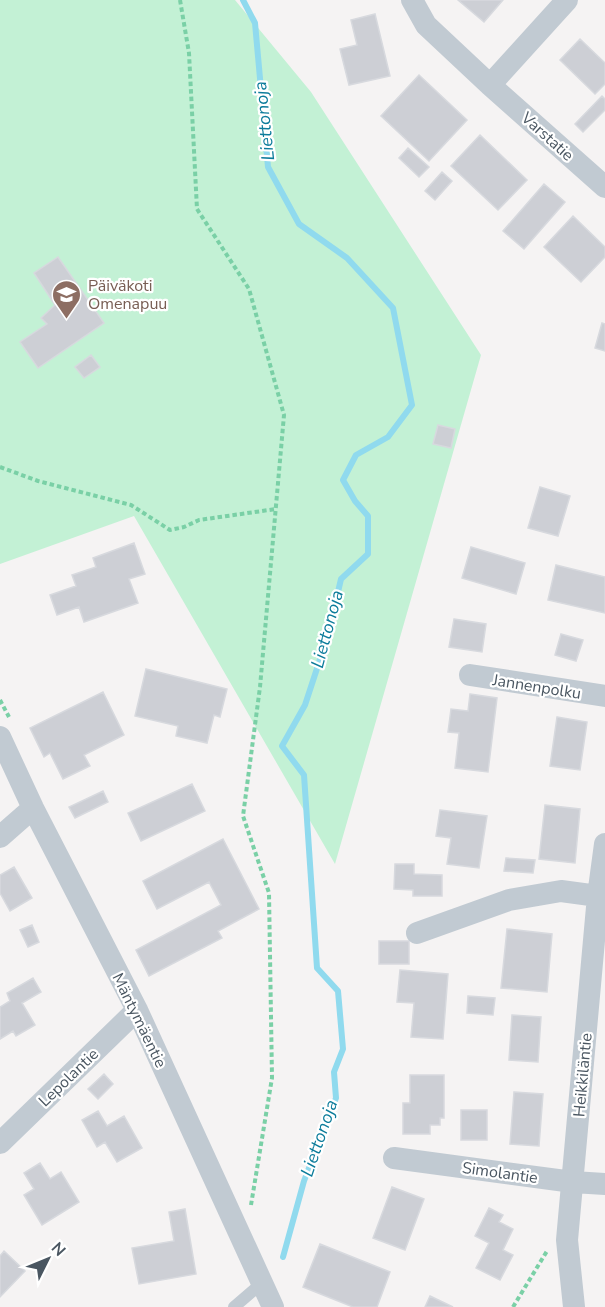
<svg xmlns="http://www.w3.org/2000/svg" width="605" height="1307" font-family="'Nunito Sans',sans-serif">
  <style>
    .green { fill: #c3f1d5 }
    .lines { fill: none; stroke-linecap: round; stroke-linejoin: round }
    .stream { stroke: #90daee; stroke-width: 6 }
    .building { fill: #cdcfd5; stroke: #d7d9de; stroke-width: 1.5 }
    .path { stroke: #7ad0a6; stroke-width: 4; stroke-dasharray: 4.5 3; stroke-linecap: butt }
    .service { stroke: #c1cad2; stroke-width: 12 }
    .minor { stroke: #c1cad2; stroke-width: 22 }
    .labels { text-anchor: middle; stroke-width: 4.5; stroke-linejoin: round; paint-order: stroke }
    .street-label { font-size: 16px; fill: #4a5661; stroke: #fff }
    .education-label { font-size: 16px; fill: #785e54; stroke: #fff; text-anchor: start }
    .water-label { font-size: 18px; font-style: italic; fill: #0c7c9b; stroke: #fff }
  </style>
  <rect width="100%" height="100%" fill="#f5f3f3"/>
  <path class="green" d="M0 0H235L311 92 481 355 335 864 134 516 0 564Z"/>
  <g class="lines">
    <path class="stream" d="M243 0 255 23 268 167 299 224 347 258 393 308 412 405 388 437 356 455 343 480 355 501 368 516V554L341 579 328 635 305 705 282 746 304 775 317 968 338 991 343 1049 334 1072 336 1098 304 1181 283 1257"/>
  </g>
  <path class="building" d="M458 0H503L484 22Z
    M375 14 390 76 349 85 340 49 357 45 351 20Z
    M580 39 605 63V84L595 94 560 60Z
    M419 75 467 120 429 161 381 116Z
    M602 96 605 99V110L583 132 575 124Z
    M480 135 527 180 498 210 451 166Z
    M408 148 429 167 419 177 399 158Z
    M442 172 452 181 435 200 425 191Z
    M544 184 565 202 524 249 503 231Z
    M573 216 605 247V257L581 282 544 247Z
    M58 257 104 323 38 368 20 342 47 324 41 318 55 305 34 273Z
    M602 323 605 324V351L595 348Z
    M91 355 100 367 84 378 75 367Z
    M438 425 455 429 451 448 433 444Z
    M540 487 570 496 558 536 528 528Z
    M134 543 145 574 129 579 138 603 84 622 79 607 57 615 50 595 76 586 72 575 96 567 93 558Z
    M471 547 525 563 516 594 462 578Z
    M556 565 605 577V613L548 600Z
    M454 619 486 624 482 652 449 647Z
    M561 634 583 640 576 661 555 655Z
    M146 669 227 689 220 717 214 715 207 743 176 736 178 726 135 716Z
    M103 692 124 735 84 755 90 766 63 779 50 753 44 757 30 728Z
    M470 694 497 698 488 772 455 768 459 733 448 732 451 709 468 711Z
    M557 717 587 722 580 770 550 766Z
    M192 784 205 811 141 841 128 813Z
    M103 791 108 802 75 818 69 807Z
    M545 805 580 809 575 863 539 859Z
    M440 810 487 816 479 868 447 864 451 838 436 836Z
    M223 839 259 909 218 931 222 938 149 976 136 950 221 905 209 882 157 909 143 881Z
    M506 858 535 860 533 873 504 871Z
    M395 864H414V874L442 875V896H413V890L394 889Z
    M14 867 32 898 10 911 0 893V875Z
    M32 925 39 942 28 947 20 930Z
    M507 929 552 934 547 992 501 988Z
    M379 941H409V964H379Z
    M400 970 448 974 443 1039 411 1037 414 1003 397 1002Z
    M33 978 41 992 22 1003 35 1025 16 1036 13 1031 0 1039V1007L10 1001 7 993Z
    M468 996 495 998 493 1015 467 1013Z
    M512 1015 541 1017 538 1062 509 1060Z
    M104 1074 113 1084 98 1099 88 1089Z
    M410 1075H444V1118H440V1125H430V1134H403V1103H410Z
    M514 1092 543 1094 539 1146 510 1144Z
    M461 1110H487V1140H461Z
    M98 1111 107 1126 124 1116 142 1148 117 1162 105 1142 97 1147 82 1120Z
    M40 1163 50 1179 61 1172 79 1202 42 1225 24 1195 34 1189 24 1173Z
    M392 1187 424 1199 405 1250 373 1238Z
    M489 1208 503 1215 499 1222 513 1229 503 1250 513 1255 500 1280 476 1268 489 1243 475 1236Z
    M185 1209 196 1274 139 1284 132 1248 174 1241 169 1212Z
    M320 1244 390 1272 377 1307H353L303 1287Z
    M4 1251 25 1271 0 1297V1256Z
    M430 1296 453 1307H425Z"/>
  <g class="lines">
    <path class="path" d="M180 0 189 53 197 209 249 289 284 415 260 687 243 816 269 893 272 1078 251 1205
      M0 467 38 481 131 505 170 530 184 527 199 520 276 509
      M0 700 9 717
      M513 1307 547 1251"/>
    <path class="service" d="M234 1307 262 1283"/>
    <path class="minor" d="M412 0 426 25 490 85 605 187
      M490 85 567 0
      M470 675 605 696
      M0 737 33 808 137 1010 273 1307
      M0 837 33 808
      M417 933 509 900 561 891 598 896
      M0 1143 137 1010
      M394 1158 573 1182 605 1184
      M574 1307 567 1240 598 896 605 844"/>
  </g>
  <defs>
    <symbol id="school-pin" viewBox="-11 -11 22 30"><path d="M0 17L-7.5 6A9.5 9.5 0 1 1 7.5 6Z" fill="#8d6e63" stroke="#fff"/><path d="M0-5L7-2L0 1L-7-2ZM-4 1L0 2.5L4 1V4Q0 6-4 4Z" fill="#fff"/></symbol>
  </defs>
  <g fill-rule="evenodd">
    <use href="#school-pin" x="50" y="278" width="33" height="45"/>
  </g>
  <g class="labels">
    <g class="street-label">
      <text transform="translate(548 136) rotate(42)" y="6">Varstatie</text>
      <text transform="translate(537 686) rotate(9)" y="6">Jannenpolku</text>
      <text transform="translate(140 1020) rotate(64)" y="6">Mäntymäentie</text>
      <text transform="translate(582 1075) rotate(-85)" y="6">Heikkiläntie</text>
      <text transform="translate(68 1077) rotate(-44)" y="6">Lepolantie</text>
      <text transform="translate(500 1172) rotate(8)" y="6">Simolantie</text>
    </g>
    <g class="education-label">
      <text x="88" y="291">Päiväkoti<tspan x="88" dy="18">Omenapuu</tspan></text>
    </g>
    <g class="water-label">
      <text transform="translate(264 121) rotate(-96)" y="6">Liettonoja</text>
      <text transform="translate(327 629) rotate(-75)" y="6">Liettonoja</text>
      <text transform="translate(319 1138) rotate(-71)" y="6">Liettonoja</text>
    </g>
  </g>
  <g transform="translate(48 1259) rotate(47)" stroke="#ffffff" stroke-width="4.5" paint-order="stroke">
  <path d="M0-4.5L10 22L0 15L-10 22Z" fill="#4a5661"/>
  <text y="-9" font-size="16" font-weight="bold" text-anchor="middle" fill="#4a5661">N</text>
  </g>
</svg>
